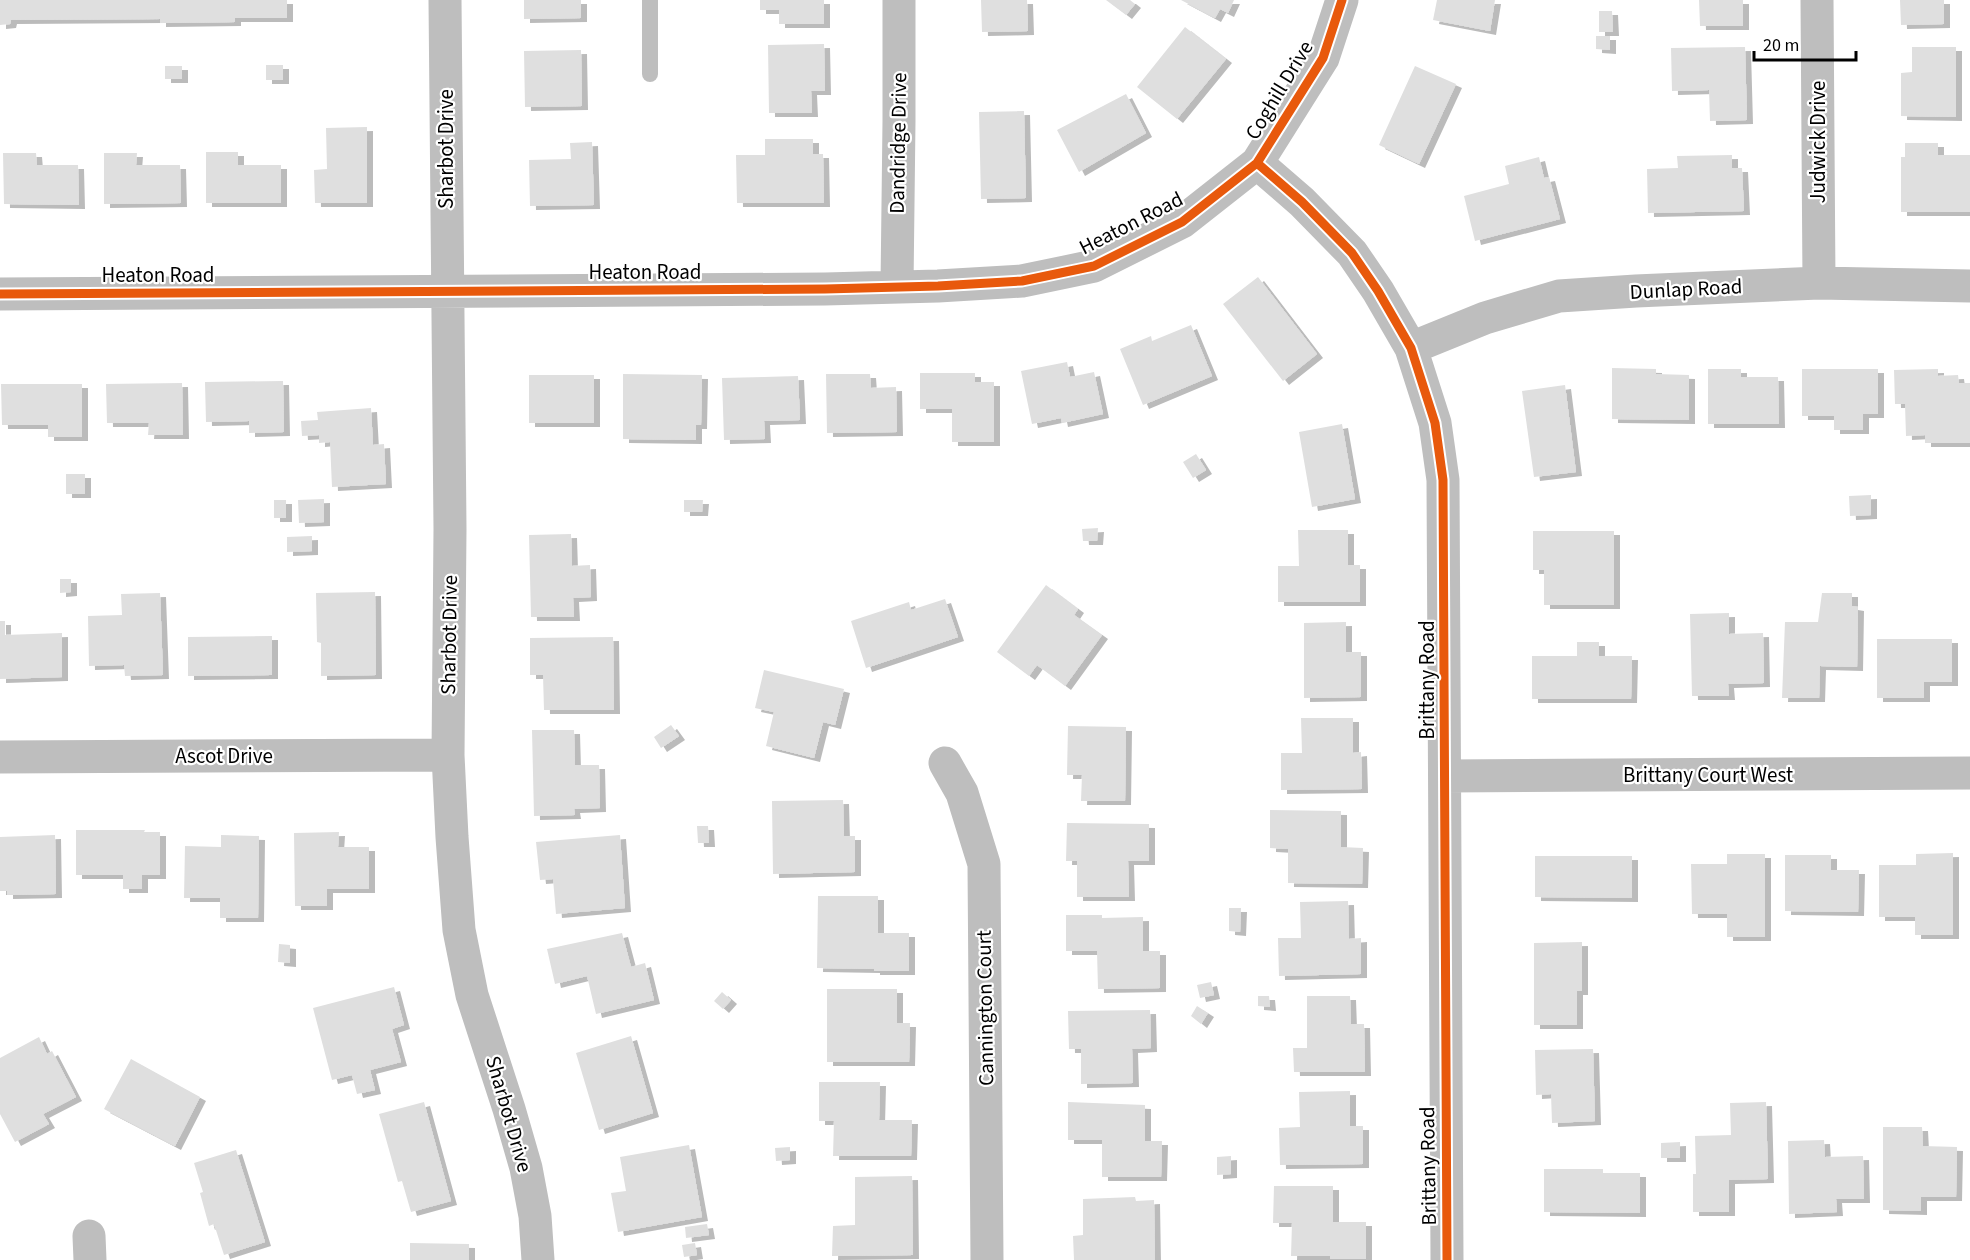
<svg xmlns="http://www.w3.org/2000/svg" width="1970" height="1260" font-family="'Source Sans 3',sans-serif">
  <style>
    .building { fill: #dfdfdf; filter: url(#shadow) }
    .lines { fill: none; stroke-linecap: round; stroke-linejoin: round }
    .lane { stroke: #bebebe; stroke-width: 16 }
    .street { stroke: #bebebe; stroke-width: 33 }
    .cycleway-casing { stroke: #fff; stroke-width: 13 }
    .cycleway { stroke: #e8590c; stroke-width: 9 }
    .labels { text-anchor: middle; stroke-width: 4.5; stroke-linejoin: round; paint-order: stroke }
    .street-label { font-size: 21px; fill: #000; stroke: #fff }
  </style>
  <defs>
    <filter id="shadow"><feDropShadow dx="6" dy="4" stdDeviation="0" flood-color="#0004"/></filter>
  </defs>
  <rect width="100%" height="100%" fill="#fff"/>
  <path class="building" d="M0 0H287V18H235V22L160 23V19L11 20 10 24 0 25Z
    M524 0H581V18L524 19Z
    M760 0H824V24H779V10H760Z
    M981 0H1027L1028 31 982 32Z
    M1106 0H1130L1135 4 1126 15Z
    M1181 0H1234L1228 13 1220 9 1215 18Z
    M1437 0H1495L1490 31 1433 20Z
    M1699 0H1743V26H1700Z
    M1900 0H1944V24L1901 25Z
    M1599 11H1612L1613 32H1599Z
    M1185 27 1226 59 1177 119 1137 87Z
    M1596 36H1610V50L1596 49Z
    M824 44 825 91H811L812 113H769L768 45Z
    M1745 47 1747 120 1710 121 1709 90 1672 91 1671 48Z
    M1912 47H1956V117L1901 116V73L1912 72Z
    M581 50 582 106 525 107 524 51Z
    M266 65H283V80H266Z
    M165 66H182V79H165Z
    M1415 66 1456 84 1419 164 1379 145Z
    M1126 94 1146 133 1079 172 1057 130Z
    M1024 111 1026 198 981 199 979 112Z
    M367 127V203H315L314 170 327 169 326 128Z
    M765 139H813V154H823L824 203H737L736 155H765Z
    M592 142 594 205 530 206 529 160 571 159 570 143Z
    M1905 143H1938V155H1970V212H1901V157H1905Z
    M206 152H238V165H281V203H206Z
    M3 153H36L37 165H78L79 205 4 204Z
    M104 153H137L136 165H180L181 203 104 204Z
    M1732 155V168H1742L1744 211 1648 213 1647 169 1678 168 1677 156Z
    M1539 157 1544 178 1549 177 1560 219 1475 241 1464 196 1509 184 1505 166Z
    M1258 277 1317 354 1283 381 1223 304Z
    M1191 325 1212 376 1143 405 1120 349 1151 336 1152 341Z
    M1067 362 1070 377 1094 372 1103 414 1062 423 1061 418 1032 424 1021 371Z
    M1612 368 1656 369V374L1689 375V420L1612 419Z
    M1708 369H1741V377H1778L1779 424H1708Z
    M1802 369H1878V414H1863V430H1834V416H1802Z
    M1938 369V376L1958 375 1959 383H1970V443H1925V435L1906 436 1905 404H1895L1894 370Z
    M920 373H975V382H994V442H952V409H920Z
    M623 374 702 375 701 425H696V440L623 439Z
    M826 374H870L871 388 896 387 897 432 827 433Z
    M529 375H594V423H529Z
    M798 376 800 420 764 421 765 439 724 440 722 378Z
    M283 381 284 432 249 433V421L206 422 205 382Z
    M182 383 183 435H148L149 423H107L106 384Z
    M1 384H82V437H48V425H2Z
    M1565 385 1576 472 1534 477 1522 391Z
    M371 408 373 445 384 444 386 484 332 487 330 442 319 443V435L302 436 301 421 318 420 317 412Z
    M1342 424 1355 499 1312 507 1299 432Z
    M1196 454 1206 470 1193 478 1183 462Z
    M66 474H85V494H66Z
    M1871 495V515L1850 516 1849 496Z
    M324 499V522L299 523 298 500Z
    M274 500H286V518H274Z
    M684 500H703L702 512H684Z
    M1098 528 1097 541H1083L1082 529Z
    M1298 530H1348V565H1360V602H1278V566H1299Z
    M1533 531H1614V605H1544V570H1533Z
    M571 534 572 566 590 565 591 597 573 598 574 617H531L529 535Z
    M312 536V551L287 552V537Z
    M60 579H71V592L60 593Z
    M1046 585 1078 609 1074 615 1102 635 1065 686 1037 665 1029 676 997 652Z
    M375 592 376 675 321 676V643L317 642 316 593Z
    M160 593 163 675 125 676 124 665 89 666 88 616 122 615 121 594Z
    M1822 593H1852V606L1858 607 1857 667 1820 666 1819 698H1782L1785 622H1818Z
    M945 599 958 637 866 668 851 621 909 602 911 610Z
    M1729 613V634L1763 633 1764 683 1728 684 1729 696H1692L1690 614Z
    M0 621H5V635L62 633V677L0 679Z
    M1346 622V652H1361V697L1304 698V623Z
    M272 636V675L188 676V637Z
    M613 637 614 710H544L543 675H530V638Z
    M1877 639H1952V682H1924V698H1877Z
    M1577 642H1599V656H1632L1631 699H1532V656H1577Z
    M764 670 844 689 835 725 823 722 814 758 766 746 774 712 755 708Z
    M1301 718H1353V753L1361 752 1362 789 1281 790V753H1302Z
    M671 725 679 736 661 748 654 737Z
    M1068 726 1126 727 1125 801H1081L1082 775H1067Z
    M532 730H574L575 765H599L600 808 574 809 575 815 534 816Z
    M843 800 844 836H855V872L773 874 772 801Z
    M1270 810 1341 811V847L1363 848 1362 884 1288 883V849L1270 848Z
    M1067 823 1149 824V861H1128L1129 897H1077V861H1066Z
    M697 826H708L709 843H698Z
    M76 830H145L144 832H160V875H142V889H123V875H76Z
    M339 832 338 847H369V889H327V906H295L294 833Z
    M55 835 56 894 7 895V891H0V837Z
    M221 835 259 836 258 918H220V898H184L185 846 221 847Z
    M620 835 625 908 556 914 553 879 540 880 536 842Z
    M1953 853V935H1915V917H1879V865H1916V854Z
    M1727 854H1765V937H1727V914H1692L1691 864H1727Z
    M1785 855H1831V870H1859L1858 912 1785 911Z
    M1535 856H1632V898L1535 897Z
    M818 896H878V933H909V971H874V969L817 968Z
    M1348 901 1349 939 1361 938V974L1279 976 1278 938H1301L1300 902Z
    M1229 908H1241L1240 932 1229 931Z
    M1066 915H1102V918L1143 917V951H1160V988L1098 989 1097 951H1066Z
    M622 933 631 967 645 963 654 1000 596 1014 587 976 555 984 547 949Z
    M1582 942V991H1577V1025H1534V943Z
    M279 944 290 945V963L278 962Z
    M1211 982 1214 995 1200 998 1197 985Z
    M394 987 404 1025 392 1029 401 1062 370 1070 375 1090 357 1094 352 1075 332 1080 313 1008Z
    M827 989H897V1023H910L909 1062H827Z
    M722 992 731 1000 723 1009 714 1001Z
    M1258 996H1269L1270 1007 1258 1006Z
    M1307 996H1350L1351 1024H1364L1365 1072H1294L1293 1048H1307Z
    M1197 1006 1208 1013 1201 1024 1191 1016Z
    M1150 1010 1151 1048 1132 1049 1133 1083 1081 1084V1049H1069L1068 1011Z
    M631 1036 653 1113 599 1130 576 1053Z
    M39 1037 47 1054 52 1051 76 1097 43 1114 49 1124 15 1142 0 1114V1058Z
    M1593 1049 1595 1121 1552 1123 1551 1094 1536 1095 1535 1050Z
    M131 1059 200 1097 175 1146 104 1109Z
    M819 1082H880L879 1120H912L911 1156H833L834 1121H819Z
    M1350 1091V1126H1363V1164L1280 1165 1279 1128 1300 1127 1299 1092Z
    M424 1102 451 1201 411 1212 402 1181 398 1182 379 1114Z
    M1068 1102 1145 1105V1141H1162L1161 1177H1102V1140H1068Z
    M1766 1102 1768 1179 1729 1180V1212H1693V1174H1696L1695 1136 1731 1135 1730 1103Z
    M1883 1127H1922L1923 1146 1957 1147 1956 1197H1921V1211L1883 1210Z
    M1824 1140 1825 1157 1863 1156 1864 1199H1836L1837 1212 1789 1214 1788 1141Z
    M1680 1142V1158H1661V1143Z
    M689 1145 702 1217 618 1232 611 1193 626 1191 620 1157Z
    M790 1147V1160L776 1161 775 1148Z
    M236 1150 265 1242 224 1255 214 1224 209 1226 200 1193 203 1192 194 1163Z
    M1231 1156V1174L1217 1175V1157Z
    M1544 1169H1603V1173H1640V1213L1544 1212Z
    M912 1176 913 1255 832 1256 833 1226 855 1225V1177Z
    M1274 1186H1333V1222H1366V1259H1330V1256H1291L1292 1223H1273Z
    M1135 1197 1136 1201 1154 1200 1155 1260H1074L1073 1236 1083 1235V1199Z
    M707 1224 709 1235 686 1238 685 1227Z
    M410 1243 469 1244V1260H410Z
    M695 1243 697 1255 684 1257 682 1245Z"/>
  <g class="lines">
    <path class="lane" d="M650 0V74"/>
    <path class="street" d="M445 0 450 529 448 755 452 837 459 930 472 995 509 1109 526 1168 535 1216 538 1260
      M1817 0 1819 283
      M1257 163 1302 202 1352 253 1378 291 1411 348 1435 423 1443 480 1447 1260
      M897 286 899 121V0
      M0 294 825 289 938 286 1022 281 1094 266 1182 222 1257 163 1323 58 1342 0
      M1411 348 1485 318 1559 296 1636 291 1819 283 1970 286
      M0 757 448 755
      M945 763 962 793 984 864 987 1260
      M1445 776 1970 773
      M89 1236 90 1260"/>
    <defs>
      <path id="cycleway" d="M1257 163 1302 202 1352 253 1378 291 1411 348 1435 423 1443 480 1447 1260
        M0 294 825 289 938 286 1022 281 1094 266 1182 222 1257 163 1323 58 1342 0"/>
    </defs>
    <use href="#cycleway" class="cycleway-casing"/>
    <use href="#cycleway" class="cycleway"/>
  </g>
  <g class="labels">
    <g class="street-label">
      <text transform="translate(1279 90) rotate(-59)" y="7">Coghill Drive</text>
      <text transform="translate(1818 142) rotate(-90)" y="7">Judwick Drive</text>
      <text transform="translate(898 143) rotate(-89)" y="7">Dandridge Drive</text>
      <text transform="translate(446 149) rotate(-90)" y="7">Sharbot Drive</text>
      <text transform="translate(1131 223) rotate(-27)" y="7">Heaton Road</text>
      <text x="645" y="279">Heaton Road</text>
      <text x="158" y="282">Heaton Road</text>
      <text transform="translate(1686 289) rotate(-3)" y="7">Dunlap Road</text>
      <text transform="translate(449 635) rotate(-89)" y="7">Sharbot Drive</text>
      <text transform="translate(1427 680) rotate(-90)" y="7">Brittany Road</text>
      <text x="224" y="763">Ascot Drive</text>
      <text x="1708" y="782">Brittany Court West</text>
      <text transform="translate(985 1008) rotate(-91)" y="7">Cannington Court</text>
      <text transform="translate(509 1114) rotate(74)" y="7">Sharbot Drive</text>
      <text transform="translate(1428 1166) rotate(-91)" y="7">Brittany Road</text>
    </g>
  </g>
  <path d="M1754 51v9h102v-9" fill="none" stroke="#000000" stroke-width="3"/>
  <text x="1763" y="51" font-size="18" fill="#000000" stroke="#ffffff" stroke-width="4.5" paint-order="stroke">20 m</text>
</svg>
